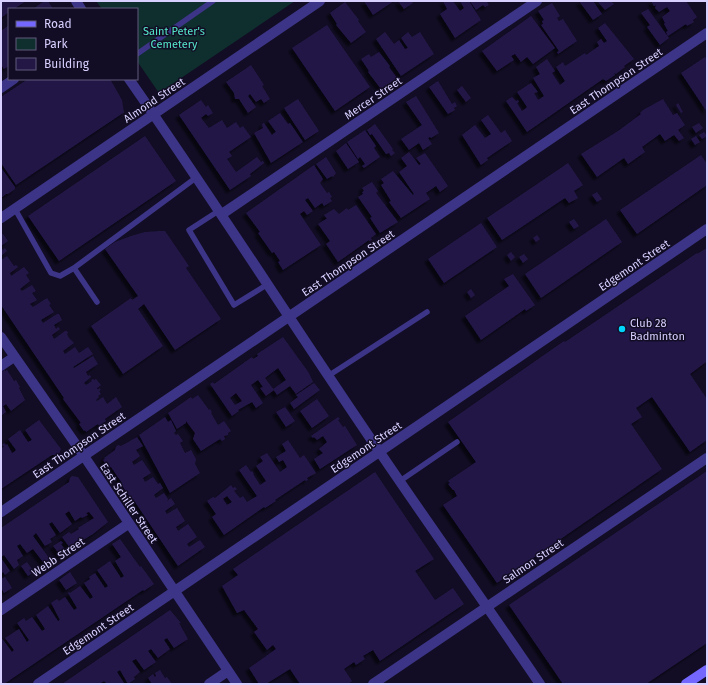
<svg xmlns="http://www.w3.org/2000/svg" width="708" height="685" font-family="'Fira Sans',sans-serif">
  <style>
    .green { fill: #0f2e2e }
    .building { fill: #231746; fill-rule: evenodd; filter: url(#shadow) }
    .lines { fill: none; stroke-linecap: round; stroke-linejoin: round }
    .lane { stroke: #3c3486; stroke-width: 5.5 }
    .street { stroke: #3c3486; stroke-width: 10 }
    .secondary { stroke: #7367ff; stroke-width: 10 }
    .poi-dot { fill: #00d4fb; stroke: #120d24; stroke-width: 1.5 }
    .labels { text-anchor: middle; stroke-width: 3; stroke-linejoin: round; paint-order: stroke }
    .park-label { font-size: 11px; fill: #54e7ca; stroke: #120d24 }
    .street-label { font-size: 11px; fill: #d8d0ff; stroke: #120d24 }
    .poi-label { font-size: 11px; fill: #d8d0ff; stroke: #120d24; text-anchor: start }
  </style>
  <defs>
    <filter id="shadow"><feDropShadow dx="-3.5" dy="3.5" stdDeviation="1" flood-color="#0009"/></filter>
  </defs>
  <rect width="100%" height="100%" fill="#120d24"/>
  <path class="green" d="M96 1H295L159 93 137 61V9H102Z"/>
  <path class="building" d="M1 1H26L14 9H9V12L1 18Z
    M44 1H48L53 9H33Z
    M364 1H394L373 15Z
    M398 1H411L413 3 404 9Z
    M443 1H453L460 11 464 8 460 1H469L481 20 455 38 440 14 447 9Z
    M470 1H489L487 2 489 5 485 7 483 5 476 10Z
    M579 1H593L602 14 593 20Z
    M597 1H611L614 4 605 10Z
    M651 1H686L697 17 693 20 694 22 687 26 686 24 668 36 666 32 668 31 664 24 665 23 662 17 670 11 667 7 659 12 655 8 656 5 654 6Z
    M345 2 359 20 358 21 366 32 351 43 336 25 337 24 330 13Z
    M552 3 560 16 557 18 559 21 563 19 577 41 558 54 557 52 559 51 541 25 543 24 542 21 544 20 538 11Z
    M648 9 669 38 660 45 647 27 650 25 641 13Z
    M531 16 555 48 533 64 527 57 521 62 515 54 511 56 514 60 497 71 482 51Z
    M605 23 634 59 624 66 625 67 616 74 614 73 615 75 606 81 603 79 527 132 506 101 512 97 516 101 518 100 519 102 517 103 522 111 526 108 527 107 517 92 531 83 538 92 534 93 538 100 544 96 533 78 540 74 536 67 547 59 555 71 552 73 560 85 565 81 556 67 563 62 565 66 585 53 586 55 599 46 597 42 601 39 604 43 607 41 598 28Z
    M9 25V66L4 69 1 65V31Z
    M327 25 370 87 335 111 292 48Z
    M385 32 394 44 399 40 405 49 408 48 401 38 408 32 412 37 420 32 434 54 401 76 376 39Z
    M379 52 390 66 389 67 397 78 381 89 368 72 369 71 361 59 369 54 371 57Z
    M705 57 707 60V112L681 73Z
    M251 65 264 85 262 86 270 99 264 103 261 99 256 102 250 94 248 96 256 107 248 113 239 99H235L234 93 226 82Z
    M28 79H110L122 100 124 113H123L16 185 1 163V97Z
    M438 81 452 104 455 102 457 106 454 108 455 110 448 114 429 87Z
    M462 86 471 98 466 102 457 90Z
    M416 96 439 133 431 138 430 137 428 138 432 144 423 150 419 143 409 150 401 139 422 125 406 102Z
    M298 99 319 131 305 140 284 108Z
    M663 99 673 115 677 113 685 125 678 130 684 138 679 141 674 135 665 141 660 134 642 147 645 152 628 164 624 158 597 177 581 154 618 131 641 114 640 113 643 110Z
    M201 100 206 107 208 105 213 113 208 116 206 114 201 118 209 128 222 120 227 128 236 122 240 128 243 126 251 137 229 152 232 156 227 159 236 172 257 157 261 162 263 161 264 163 250 174 251 176 230 190 179 115Z
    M678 103 683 112 681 113 676 105Z
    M280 113 288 124 290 123 303 142 271 163 254 133 263 128 262 124 264 123 272 135 274 133 276 132 268 121Z
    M488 115 501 133 505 130 512 141 487 158 488 160 481 165 462 135 475 125 485 138 491 134 481 120Z
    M699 123 703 128 696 133 692 127Z
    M375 124 393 149 392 150 395 153 391 156 389 153 386 154 372 134 370 135 367 130Z
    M365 130 376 146 374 148 380 157 364 168 362 166 365 164 360 157 358 159 347 142Z
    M704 132 707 136 702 139 699 135Z
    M145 136 176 181 59 261 28 216Z
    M696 136 700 142 695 145 691 139Z
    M346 143 359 162 348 169 336 151Z
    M409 152 419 165 421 164 416 158 425 153 448 186 440 192 436 186 426 193 430 199 401 218 389 202 391 201 381 185 384 183 381 179 393 171 413 195 414 194 399 172 407 166 401 158Z
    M701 155 707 164V185L637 234 620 210Z
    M326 157 336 173 333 177 332 176 327 179 316 164Z
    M568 163 583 185 574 191 578 198 569 203 565 198 502 240 487 218Z
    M314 165 323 179 320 183 327 193 329 192 332 197 330 198 332 201 324 206 322 203 315 208 308 198 305 200 313 211 307 215 304 211 300 214 321 245 283 270 278 262 280 261 274 252 272 253 258 233 260 232 246 213Z
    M2 169 15 187V189L8 194H6L1 198Z
    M372 182 378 191 376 193 398 222 380 233 370 218 372 217 358 197 363 194 362 192 364 191 362 188Z
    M597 192 602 199 597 202 592 195Z
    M356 205 376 234 371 238 372 240 369 241V240L338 262 326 244 330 241 318 224 326 219H327L324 215 334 209 339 214 347 208 348 210Z
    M574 219 579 226 574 229 569 222Z
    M606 219 622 242 541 298 525 274Z
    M481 223 497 247 444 283 428 259Z
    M161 231H165L189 266 186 268 221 319 175 350 144 304 138 309 163 346 123 374 91 326 131 298 132 300 138 296 105 249 115 242 131 236 145 232Z
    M3 234 8 241 1 246V235Z
    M537 235 540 239 536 242 533 238Z
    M1 247 3 250 5 248 7 251 1 256Z
    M707 248V360L706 361V362L690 374 707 399V440L690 452 652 397 636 408 642 417 631 424 662 469 497 583 443 505 457 496 454 490H453L448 484 450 483 448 481 476 462 448 422 564 341 565 342 697 253V254Z
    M511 252 515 257 511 261 507 255Z
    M524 254 528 259 523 263 519 257Z
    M7 256 14 266 16 265 18 267 10 273 11 276 24 267 29 273 26 275 30 281 20 289 22 291 32 285 36 291 32 293 37 300 30 304 33 307 47 298 51 304 49 305 54 312 41 320 43 323 57 314H59L62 320 54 325 56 329 58 327 60 329 52 335 54 339 65 331H67L68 333 67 334 69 338 74 343 63 351 65 354 75 347 79 353 88 347 93 354 73 367 74 368 93 356 98 364 86 372 88 376 90 375 91 377 84 383 86 385 92 381 91 380 93 379 94 380 96 379 101 385 97 388 98 390 99 388 101 390 99 391 101 394 98 396 99 397 96 400 97 401 103 397 107 404 116 397 122 407 105 419 106 421 99 426 98 424 86 432 85 430 84 431 79 424 81 423 63 399 64 398 1 305V260Z
    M513 274 535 305 526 311 525 309 481 340 465 316 509 286 504 279Z
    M471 289 475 295 471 298 467 292Z
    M283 337 309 373 313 382 296 394 290 386 277 395 273 389 286 380 278 368 265 378 274 390 266 396 260 388 263 387 258 380 251 385 263 403 256 408 252 402 238 410 239 411 232 416 210 384 213 382 214 384 252 357 253 359 258 356 257 354ZM236 393 242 401 235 405 230 398Z
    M5 370V371L7 370 14 381 16 380 20 387 19 388 25 400 11 411 6 404 5 405 3 406 6 412 1 416V372Z
    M314 383 320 390 294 409 290 403 298 397 296 395Z
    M198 395 209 410 210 409 212 412 211 413 218 425 224 421 231 431 228 433V435L224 436 225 439 222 441 220 439 201 451 193 439 195 433 186 421V423L177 429 168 413 191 397 192 399Z
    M317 399 329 416 312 428 300 411Z
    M285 407 295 421 286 427 276 412Z
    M165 417 168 422 171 420 176 431 174 433 176 435 178 434 183 441 180 443 185 453 191 450 196 459 195 464 200 473 170 493 139 435Z
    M338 417 340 419 338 420 343 427 345 426 357 445 320 469 314 459 323 453 319 449 327 442 323 436 317 440 314 437 313 438 311 436Z
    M39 420 61 449 59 454 56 455H52L1 489V448L4 447 2 445 4 443 6 445 7 444 12 453 14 452 16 450 8 439 20 430 28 442 32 440 25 430Z
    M137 437 143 446 136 450 140 456 132 462 134 465 142 460 151 473 143 478 145 482 153 477 158 484 160 483 163 488 154 495 156 498 164 493 168 499 167 501 171 498 175 504 165 511 167 514 177 508 185 521 176 527 178 531 188 524 193 531 197 537 187 544 189 547 200 540 205 547 178 566 133 499 132 500 121 484 122 483 111 467 108 468 103 460 105 459 104 458 115 450 116 447 118 445 121 446Z
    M288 440 300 458 304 455 316 473 307 478 308 480 306 481 305 480 275 500 276 501 265 508 264 507 224 535 212 517 216 514 207 501 213 497 215 498 231 485 233 488 235 487 237 489 234 491 240 498 243 496 247 502 257 496 239 470 246 465 251 472 252 471 254 474H253L260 485 266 481 256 466 263 461 260 457 267 453 280 472 287 467 283 460 279 462 276 457 286 451 282 444ZM227 496 232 502 227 505 223 499Z
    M707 471V643L646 684H563L509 605Z
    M375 472 434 559 415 571 435 600 453 588 464 604 380 661 373 650 363 656 365 659 356 665 354 662 344 669 352 681 348 684H300L290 669 266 684H259L249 668 276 649 273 645 267 650 254 632 258 629 244 610 237 613 222 586 238 575 233 569Z
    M72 476 78 477 108 522 93 534 70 548 62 537 69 532 71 534 79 529 78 528 94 518 89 512 86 513 88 515 82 518 81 517 75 521 69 511 65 514 72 524 60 533 52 522 49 524 56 535 50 539 52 542 45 546 36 533 33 536 52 562 46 566 33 549 27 553 20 544 17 546 23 556 17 560 19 565 14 569 4 555 1 557V528L69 482 70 478Z
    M120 539 140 567 141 566 154 584 144 591 143 590 4 684H1V637L12 652 14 650 5 638 19 629 27 642 29 640 17 623 24 618 26 621 32 617 42 631 45 629 36 615 48 606 58 621 60 620 51 603 57 599 59 601 65 597 74 610 77 608 68 593 69 592 70 593 80 586 90 599 93 597 84 583 90 579 89 577 95 573 105 588 108 586 97 570 110 561 121 578 124 576 115 561 121 557 112 544Z
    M61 541 63 543 61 544 66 551 61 556 53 546Z
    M1 558 10 571 5 575 3 572 1 574Z
    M27 562 34 572 28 576 21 566Z
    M70 572 77 583 66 590 59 580Z
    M5 577 12 588 4 593 1 588V579Z
    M170 610 181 623H179L188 639 174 648 167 638 164 640 170 649 158 658 151 649 148 651 156 662 144 670 136 659 132 661 140 672 134 677 135 679 128 684 120 670 117 672 124 683 123 684H107L104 681 101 683 102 684H62Z
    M160 670 165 678 167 677 172 684H152L148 678 153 674 155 677 156 676 155 673Z"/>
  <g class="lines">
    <path class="lane" d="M137 54 213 1
      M15 209 51 273 60 276 74 268
      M220 210 189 230 234 305 268 284
      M97 302 74 268 197 177
      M328 376 427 312
      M400 481 457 442"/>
    <path class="street" d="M76 1 81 9
      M129 79C215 202 295 328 379 451 432 529 487 606 540 684
      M1 88 14 79
      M222 214 537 1
      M1 218 320 1
      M1 337 84 456 237 684
      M1 366 14 357
      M1 512 707 33
      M1 610 128 524
      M38 684 707 229
      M209 684 228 671
      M373 684 707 458"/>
    <path class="secondary" d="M686 684 707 670"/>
  </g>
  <circle class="poi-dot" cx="622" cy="329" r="4"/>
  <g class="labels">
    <g class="park-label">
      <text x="174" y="35">Saint Peter's<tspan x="174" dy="13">Cemetery</tspan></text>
    </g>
    <g class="street-label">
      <text transform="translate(616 81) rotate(-34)" y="4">East Thompson Street</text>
      <text transform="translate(373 98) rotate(-34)" y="4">Mercer Street</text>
      <text transform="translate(154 100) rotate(-34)" y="4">Almond Street</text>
      <text transform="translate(348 263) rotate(-34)" y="4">East Thompson Street</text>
      <text transform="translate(634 265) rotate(-34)" y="4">Edgemont Street</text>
      <text transform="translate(79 445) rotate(-34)" y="4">East Thompson Street</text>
      <text transform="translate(366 447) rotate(-34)" y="4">Edgemont Street</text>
      <text transform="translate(129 503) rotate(56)" y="4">East Schiller Street</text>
      <text transform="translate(58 557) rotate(-34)" y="4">Webb Street</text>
      <text transform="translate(533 561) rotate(-34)" y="4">Salmon Street</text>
      <text transform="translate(98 629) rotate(-34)" y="4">Edgemont Street</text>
    </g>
    <g class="poi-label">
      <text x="630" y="327">Club 28<tspan x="630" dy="13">Badminton</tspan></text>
    </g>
  </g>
  <rect width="708" height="685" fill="none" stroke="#d8d0ff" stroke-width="4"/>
  <rect x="8" y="8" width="130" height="72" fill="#120d24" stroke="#615b7c"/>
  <rect x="16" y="21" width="20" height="6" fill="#7367ff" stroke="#615b7c"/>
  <text x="44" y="28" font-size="12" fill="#d8d0ff">Road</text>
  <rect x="16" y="38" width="20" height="12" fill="#0f2e2e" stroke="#615b7c"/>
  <text x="44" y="48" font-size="12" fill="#d8d0ff">Park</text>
  <rect x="16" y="58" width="20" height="12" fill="#231746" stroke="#615b7c"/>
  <text x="44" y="68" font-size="12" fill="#d8d0ff">Building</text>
</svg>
